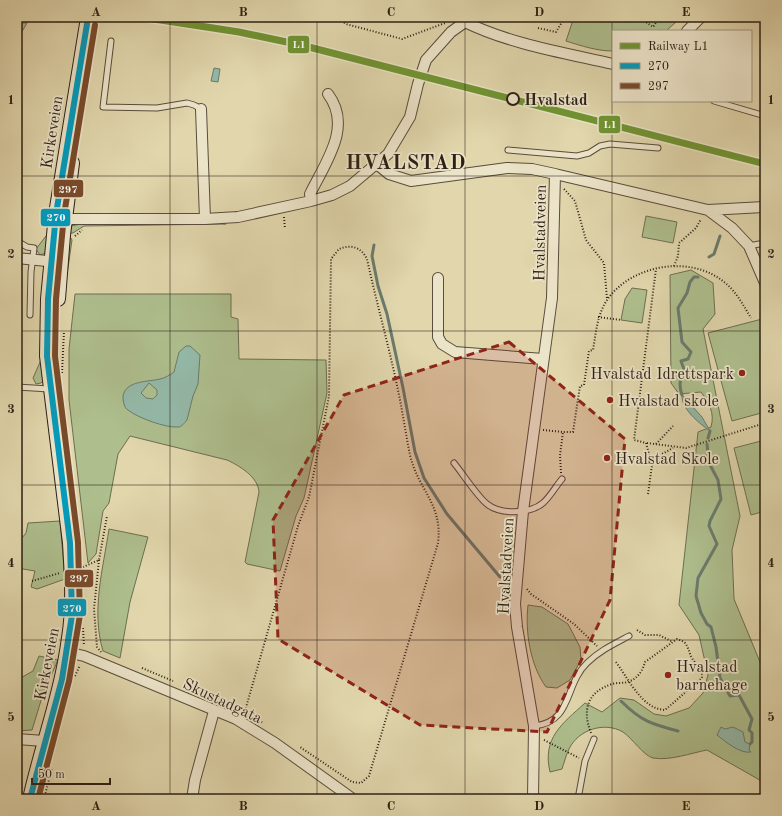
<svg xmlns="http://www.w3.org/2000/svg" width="782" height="816" font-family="'Old Standard TT',serif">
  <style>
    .green { fill: #aebe8d; stroke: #6d6e51 }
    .water { fill: #94b9a8; stroke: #6a7b6d; fill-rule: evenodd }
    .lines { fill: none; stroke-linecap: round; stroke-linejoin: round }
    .stream { stroke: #6a7b6d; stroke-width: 3 }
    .service-casing { stroke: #594d3b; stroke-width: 7 }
    .minor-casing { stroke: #594d3b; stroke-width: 12 }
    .secondary-casing { stroke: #2c1f15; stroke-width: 16 }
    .path { stroke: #2c1f15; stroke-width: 2; stroke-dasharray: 1 2; stroke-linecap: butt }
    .service { stroke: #ece4c9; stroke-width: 5 }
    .minor { stroke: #ece4c9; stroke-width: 10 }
    .secondary { stroke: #ece4c9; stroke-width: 14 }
    .bus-1-casing { stroke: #ece4c9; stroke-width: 9 }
    .bus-2-casing { stroke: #ece4c9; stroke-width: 9 }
    .bus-1 { stroke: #049bbc; stroke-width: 6 }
    .bus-2 { stroke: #7a4b2a; stroke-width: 6 }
    .rail-1-casing { stroke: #ece4c9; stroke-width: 10 }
    .rail-1 { stroke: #709432; stroke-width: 7 }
    .marked { fill: #8f2418; fill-opacity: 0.2; stroke: #8f2418; stroke-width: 3; stroke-dasharray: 8 5; stroke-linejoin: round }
    .grid { fill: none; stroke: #2c1f15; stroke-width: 1; stroke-opacity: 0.55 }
    .stop-dot { fill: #ece4c9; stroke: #2c1f15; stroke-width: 2 }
    .poi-dot { fill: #8f2418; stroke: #ece4c9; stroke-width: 1.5 }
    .labels { text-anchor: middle; stroke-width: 3.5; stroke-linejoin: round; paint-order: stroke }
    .stop-label { font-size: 16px; font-weight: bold; fill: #2c1f15; stroke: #ece4c9; text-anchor: start }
    .street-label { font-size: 16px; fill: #2c1f15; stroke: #ece4c9 }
    .poi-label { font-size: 16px; fill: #2c1f15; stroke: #ece4c9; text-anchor: start }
    .district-label { font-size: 20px; font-weight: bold; letter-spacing: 1px; fill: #2c1f15; stroke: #ece4c9 }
    .line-badge { stroke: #ece4c9; stroke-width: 1.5 }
    .badge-label { font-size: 11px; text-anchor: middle; font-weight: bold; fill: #fff }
    .neatline { fill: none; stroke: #2c1f15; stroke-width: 1.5 }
    .grid-label { font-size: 13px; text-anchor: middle; font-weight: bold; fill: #2c1f15 }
  </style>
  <rect width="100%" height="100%" fill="#e1d6ac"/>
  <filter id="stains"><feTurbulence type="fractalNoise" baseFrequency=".005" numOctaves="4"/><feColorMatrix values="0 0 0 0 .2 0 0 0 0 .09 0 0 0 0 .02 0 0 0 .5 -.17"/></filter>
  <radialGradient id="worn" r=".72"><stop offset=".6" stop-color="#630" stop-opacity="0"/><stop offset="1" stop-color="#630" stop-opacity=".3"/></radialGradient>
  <path class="green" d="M574 17H674L676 22 666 31H613V51C597 51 582 46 566 41Z
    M17 23H27L17 40Z
    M646 216 677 222 673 243 642 237Z
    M216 223 226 224 84 226 73 233H66L71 226 81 224Z
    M46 236H48L46 253 40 255 36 249Z
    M66 237 71 238 72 240 67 275Z
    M691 270 713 283 715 314 703 329 740 516 732 550 734 599 760 662 765 669V783L707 750C691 753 670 761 653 758 644 756 632 738 623 732 604 721 578 730 569 749 566 755 564 763 562 769L550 772C542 738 562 724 585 703L602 712 620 698 634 700 654 714 666 716 689 708 703 693 708 675 699 635 679 605 698 432 711 427C715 413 709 403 701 392L679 394 671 383 670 275Z
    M632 288 647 290 642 323 621 320 625 299Z
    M75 294H231V317L238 319 239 359 326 360 327 393 304 498 296 516 280 571 247 564 245 562 259 492C258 477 240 466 227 460L130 436 118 454 109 503 103 511 96 554 88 563 69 400V349Z
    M762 319 765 328V412L732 421 708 333Z
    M41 360 44 380 41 383 36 384 33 378Z
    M765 440V511L751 515 734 448Z
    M60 521 65 579 37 589 31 587 35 571 17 568V544L26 533 28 523Z
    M109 529 148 537 130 602 120 658 103 651C91 611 103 569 109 529Z
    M528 605 542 607 568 624 580 647 581 660 570 680 557 688 546 687C530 665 525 631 528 605Z
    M39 656 58 660 43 694 32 730 17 731V680L33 671Z"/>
  <path class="water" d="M214 68 220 69 218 82 211 81Z
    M186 346H190L200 355 198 384 193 396 187 420C184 423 182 427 178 427 166 428 138 418 128 410 124 408 123 401 123 396 126 380 149 382 160 379 165 378 170 375 174 372L179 352ZM149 383 157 390V395L153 399 146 398 141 393Z
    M682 395 702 417 710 431C699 423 681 409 682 395Z
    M721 727 725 729 733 727 743 732 745 742 750 744 749 750 751 752C740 754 726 742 717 735Z"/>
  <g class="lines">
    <path class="stream" d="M374 245 372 256 378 286 387 314 403 388 415 452 424 478 447 514 500 577
      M709 257 714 254 720 236
      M682 395C679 386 679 380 685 372L681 361 688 359 691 352 682 342 678 308 687 293 690 282 694 277H698
      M708 438 710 431
      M707 444 709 463 718 480 721 499 710 521 709 526 717 544 698 578 696 596 701 613 707 624 711 627 716 647 720 678 730 696 739 695 752 719 749 730 752 733V742L750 744
      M621 701C641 721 651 724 678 731"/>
    <defs>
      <path id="service" d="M111 41 103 107 157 108 187 103 194 105 201 109
        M714 101 765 116
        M508 150 577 156 589 153 600 146 610 144 658 148
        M17 241 27 247 34 248 31 272 30 315
        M749 246 759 244H765
        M17 387 49 389
        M454 463C463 474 477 496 487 504 500 515 530 514 543 503 550 497 556 486 562 479
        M534 726C573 722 564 685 587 663 599 651 614 644 629 636
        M578 799 585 761 594 739"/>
      <path id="minor" d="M465 22C510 44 565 53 613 64
        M687 31 701 17
        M201 109 205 219
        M378 165 389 174 411 181 507 168 532 169 555 174 552 298 523 511 515 604 517 627 534 726 533 799
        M555 174 708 210 732 228 749 246 765 283
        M311 201 310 194C325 163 353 127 328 94
        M708 210 765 207
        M60 216 66 219H205L238 217 311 201 332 195 350 186 388 154 410 117 418 84 426 60 451 32 465 22 467 17
        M17 258 57 262
        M438 278V337L442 344 455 352 543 359
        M67 652 84 656 236 719 275 743 353 799
        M17 739 44 741
        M192 799 195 780 214 711"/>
      <path id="secondary" d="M58 299 63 235 72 163
        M30 799C42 745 62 693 69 638 74 607 72 575 70 543L47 356 48 299 56 214 87 24"/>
    </defs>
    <use href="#service" class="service-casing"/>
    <use href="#minor" class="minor-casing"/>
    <use href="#secondary" class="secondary-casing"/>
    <path class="path" d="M337 17 346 24 402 39 445 23
      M639 17 653 27 660 17
      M538 28 556 32 565 17
      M564 189 575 201 586 240 604 263 607 299
      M284 217 285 229
      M75 236 82 230
      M674 266 678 256 679 243 696 228 701 219
      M598 317 621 320
      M62 373 64 331
      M543 430 563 432
      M647 443 686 448 765 423
      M656 444 673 426
      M652 465 662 454 673 448
      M561 473 560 455 563 432H573L580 386 584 385 589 351 593 350C596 333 597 315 607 300 631 265 690 254 724 282 736 291 743 305 751 318
      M648 494 652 465 646 443 634 440 656 269
      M99 560 94 609 97 647 101 652
      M83 567 99 560 107 516
      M32 581 60 573
      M527 589 531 594 574 624 597 646
      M83 628 84 646
      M637 630 645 635H659L671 641
      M142 668 173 681
      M75 676 80 665
      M241 709 263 723
      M245 711 298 526 309 497 329 396 331 259 339 249C351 244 361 247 367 259 377 305 390 350 399 395 403 415 406 435 410 455 418 490 443 504 438 543L369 776 361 783 352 782 300 747
      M591 733C582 710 587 692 612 684 618 682 625 684 630 681 638 678 643 670 645 662L677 639C680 640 683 641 685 643 689 648 689 653 692 658 696 665 703 669 702 678L665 710C641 709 628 677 615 661
      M544 740 579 758
      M44 799 52 767"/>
    <use href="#service" class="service"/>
    <use href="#minor" class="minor"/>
    <use href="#secondary" class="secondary"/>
    <defs>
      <path id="bus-1" d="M30 799 62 679 72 615 70 543 47 356 48 299 56 214 87 24"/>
      <path id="bus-2" d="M38 799 69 681 80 615 78 542 55 356 56 299 64 215 95 25"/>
    </defs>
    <use href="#bus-1" class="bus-1-casing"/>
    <use href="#bus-2" class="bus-2-casing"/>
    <use href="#bus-1" class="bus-1"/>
    <use href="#bus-2" class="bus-2"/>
    <defs>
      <path id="rail-1" d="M141 17 239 32 301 45 765 164"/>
    </defs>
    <use href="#rail-1" class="rail-1-casing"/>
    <use href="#rail-1" class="rail-1"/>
  </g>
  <path class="marked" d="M509 342 625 439 610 600 547 732 420 725 278 639 273 520 344 395Z"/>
  <path class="grid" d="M170 17V799M317 17V799M465 17V799M612 17V799M17 176H765M17 331H765M17 485H765M17 640H765"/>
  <circle class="stop-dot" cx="513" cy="99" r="6"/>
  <g class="poi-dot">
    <circle cx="742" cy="373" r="4"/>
    <circle cx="610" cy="400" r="4"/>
    <circle cx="607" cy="458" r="4"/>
    <circle cx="668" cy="675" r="4"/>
  </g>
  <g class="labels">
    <g class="stop-label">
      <text x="524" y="105">Hvalstad</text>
    </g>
    <g class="street-label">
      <text transform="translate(51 132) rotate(-81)" y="6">Kirkeveien</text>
      <text transform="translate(539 233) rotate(-89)" y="6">Hvalstadveien</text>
      <text transform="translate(505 566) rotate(-87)" y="6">Hvalstadveien</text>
      <text transform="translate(46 664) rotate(-79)" y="6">Kirkeveien</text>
      <text transform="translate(223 700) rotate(25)" y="6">Skustadgata</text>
    </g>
    <g class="poi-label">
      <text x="734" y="379" text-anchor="end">Hvalstad Idrettspark</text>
      <text x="618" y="406">Hvalstad skole</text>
      <text x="615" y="464">Hvalstad Skole</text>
      <text x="676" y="672">Hvalstad<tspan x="676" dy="18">barnehage</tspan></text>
    </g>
    <g class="district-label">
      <text x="406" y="169">HVALSTAD</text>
    </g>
  </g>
  <g class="line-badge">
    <rect x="287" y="35" width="23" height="19" rx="4" fill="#709432"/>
    <rect x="598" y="115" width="23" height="19" rx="4" fill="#709432"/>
    <rect x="53" y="179" width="31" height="19" rx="4" fill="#7a4b2a"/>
    <rect x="40" y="208" width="31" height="19" rx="4" fill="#049bbc"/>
    <rect x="64" y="569" width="30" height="19" rx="4" fill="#7a4b2a"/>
    <rect x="57" y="598" width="30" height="19" rx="4" fill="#049bbc"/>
  </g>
  <g class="badge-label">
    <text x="299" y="48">L1</text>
    <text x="610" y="128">L1</text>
    <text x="68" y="193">297</text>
    <text x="56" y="221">270</text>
    <text x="79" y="582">297</text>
    <text x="72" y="612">270</text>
  </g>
  <rect width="782" height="816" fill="none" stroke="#e1d6ac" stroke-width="44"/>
  <rect x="612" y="30" width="140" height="72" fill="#ece4c9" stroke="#9f9581"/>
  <rect x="620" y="43" width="20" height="6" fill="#709432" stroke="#9f9581"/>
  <text x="648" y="50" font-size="12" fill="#2c1f15">Railway L1</text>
  <rect x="620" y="63" width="20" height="6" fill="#049bbc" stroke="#9f9581"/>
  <text x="648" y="70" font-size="12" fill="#2c1f15">270</text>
  <rect x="620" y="83" width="20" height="6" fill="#7a4b2a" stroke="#9f9581"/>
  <text x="648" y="90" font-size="12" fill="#2c1f15">297</text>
  <path d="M32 778v6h78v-6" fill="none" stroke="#2c1f15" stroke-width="2"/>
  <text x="38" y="778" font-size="12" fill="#2c1f15" stroke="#ece4c9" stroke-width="3" paint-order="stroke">50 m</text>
  <rect x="22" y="22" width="738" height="772" class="neatline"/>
  <g class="grid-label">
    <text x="96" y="16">A</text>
    <text x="243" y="16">B</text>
    <text x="391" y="16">C</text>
    <text x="539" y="16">D</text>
    <text x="686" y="16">E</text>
    <text x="11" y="104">1</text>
    <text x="771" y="104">1</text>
    <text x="11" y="258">2</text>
    <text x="771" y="258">2</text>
    <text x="11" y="413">3</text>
    <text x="771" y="413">3</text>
    <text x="11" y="567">4</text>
    <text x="771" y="567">4</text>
    <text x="11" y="721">5</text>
    <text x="771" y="721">5</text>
    <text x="96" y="810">A</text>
    <text x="243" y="810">B</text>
    <text x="391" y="810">C</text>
    <text x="539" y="810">D</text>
    <text x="686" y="810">E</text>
  </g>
  <rect width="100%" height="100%" filter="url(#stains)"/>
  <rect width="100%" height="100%" fill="url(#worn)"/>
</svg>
